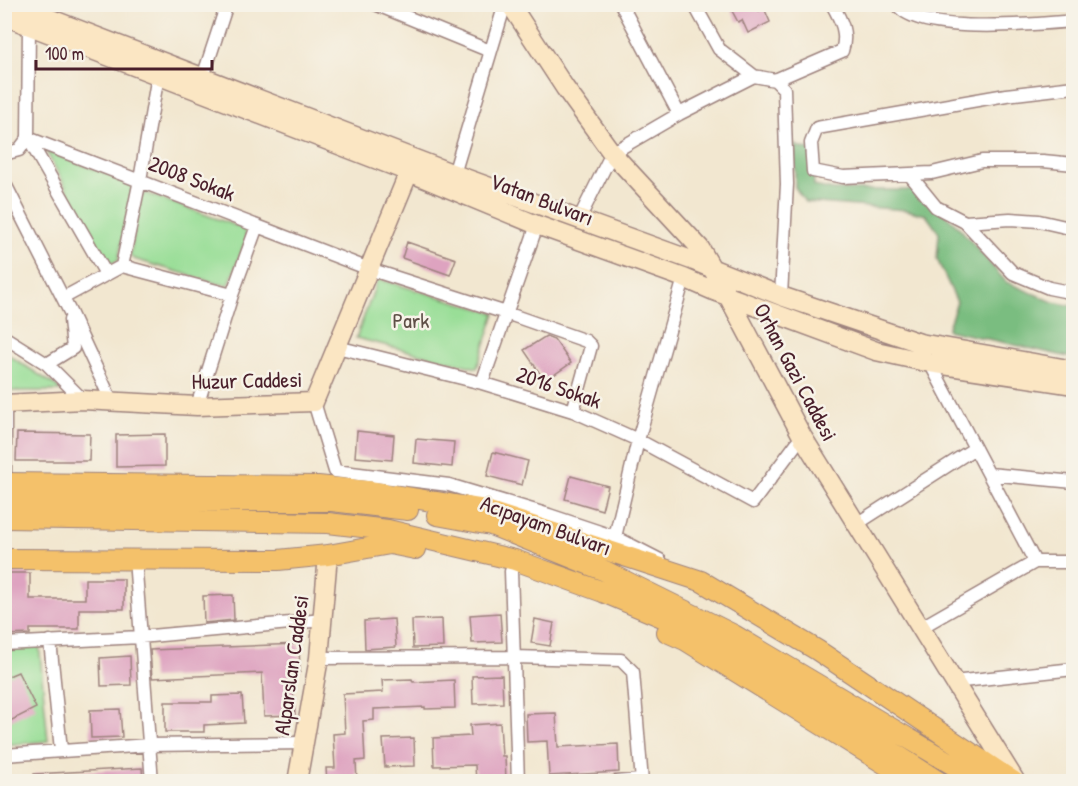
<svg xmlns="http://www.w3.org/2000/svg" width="1078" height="786" font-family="'Patrick Hand',sans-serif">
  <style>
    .green { fill: #99de97; stroke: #727e61; stroke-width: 1.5 }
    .forest { fill: #7abd80; stroke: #626e56; stroke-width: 1.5 }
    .building { fill: #dea3c0 }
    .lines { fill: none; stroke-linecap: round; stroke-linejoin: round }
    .street-casing { stroke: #9e837e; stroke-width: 15 }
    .secondary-casing { stroke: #9e837e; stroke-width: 21 }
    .primary-casing { stroke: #9e837e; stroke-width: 22 }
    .street { stroke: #fff; stroke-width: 12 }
    .secondary { stroke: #fbe6c3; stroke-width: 18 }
    .primary { stroke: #f4c16a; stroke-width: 20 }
    .labels { text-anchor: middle; stroke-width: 5; stroke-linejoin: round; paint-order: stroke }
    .street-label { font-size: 22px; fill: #4a1f2b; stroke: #f7f3e8 }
    .park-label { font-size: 22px; fill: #5e4f46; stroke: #f7f3e8 }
  </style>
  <rect width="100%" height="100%" fill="#f7f3e8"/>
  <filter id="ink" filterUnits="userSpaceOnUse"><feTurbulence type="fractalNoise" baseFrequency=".0167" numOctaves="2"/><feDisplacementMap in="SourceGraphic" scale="12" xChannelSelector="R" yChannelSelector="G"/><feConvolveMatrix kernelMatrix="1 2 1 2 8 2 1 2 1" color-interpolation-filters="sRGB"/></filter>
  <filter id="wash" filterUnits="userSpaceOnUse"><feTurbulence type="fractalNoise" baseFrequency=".008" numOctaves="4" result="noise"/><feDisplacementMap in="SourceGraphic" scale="24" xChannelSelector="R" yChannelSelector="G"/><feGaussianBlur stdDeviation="1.35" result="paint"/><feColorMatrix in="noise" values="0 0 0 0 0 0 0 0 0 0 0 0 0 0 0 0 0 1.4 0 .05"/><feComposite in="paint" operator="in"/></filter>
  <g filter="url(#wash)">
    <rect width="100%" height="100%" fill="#f2e7d0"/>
    <path class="green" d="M46 151 129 182 133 187 118 261 108 264Z
      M146 193 245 229 246 239 229 285 219 284 134 259 130 256 141 196Z
      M378 279 495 313 477 368 356 338Z
      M4 352 58 387 60 391H5Z
      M39 643 48 741 5 745V649Z"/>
    <path class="forest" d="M795 144 801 148 812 149 814 186 833 190H916L956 224 1006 282 1053 302 1073 306V358L947 330 957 302 937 259 939 233 926 215 906 210 805 202 795 187Z"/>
    <g id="blocks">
      <path class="building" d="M739 4H756L759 11 764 8 770 22 748 33 742 20 738 22 731 9Z
        M407 242 456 259 450 275 402 258Z
        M546 336 554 339 571 363 545 381 524 350Z
        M357 431 394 435 392 460 355 457Z
        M17 433 90 434 89 461H16Z
        M165 434V466L116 467V435Z
        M416 439 454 442 452 467 414 463Z
        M493 452 528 461 522 485 487 476Z
        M571 476 608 486 602 510 565 499Z
        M4 573H30V599H85V579H124V609H79V629H30V634L4 635Z
        M233 595 234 620 204 623 203 596Z
        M500 613 502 642 472 643 470 615Z
        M394 619 396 647 365 649 364 621Z
        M442 619 443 647 413 648 412 620Z
        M535 619 554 623 550 646 531 643Z
        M299 644 300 672 292 673 295 715 264 716 262 673 152 678 150 650Z
        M130 656 131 685 101 686 100 658Z
        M18 672 36 708 4 724V678Z
        M502 675 503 703 473 704 472 676Z
        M412 679 413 682 454 680 455 708 425 709V707L374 709V720L363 721 365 760 356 761 357 782H327L326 768H335L333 734 345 733 343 694 383 692 382 680Z
        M242 695 244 723 204 725V732H165V702H212V696Z
        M120 709 122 737 91 738 90 710Z
        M556 713 558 747 618 744 619 772 549 776 547 741 527 742 526 714Z
        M500 723 502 756H505L506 782H476L475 765 434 766 433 738 471 736 470 725Z
        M414 738 415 766 385 767 383 739Z
        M142 768 143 782H34V774Z"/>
    </g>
  </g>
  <g filter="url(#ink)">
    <use href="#blocks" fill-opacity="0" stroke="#9e837e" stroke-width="1.5"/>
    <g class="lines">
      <defs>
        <path id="street" d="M375 4 490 51
          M621 4 679 114
          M694 4 719 49 754 76 775 80
          M897 4C916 36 1039 24 1074 21
          M29 24 28 138 106 274
          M203 77 227 4
          M775 80 784 89 787 184 781 296
          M775 80 842 51C848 33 841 20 832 4
          M1074 87 1006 95 817 128 811 143 813 171 843 177 932 173 982 161H1043L1074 164
          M28 138 369 269 506 313 586 341 591 346 573 411
          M4 154 19 150 28 138
          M454 174 505 4
          M910 175 936 207 965 222 1010 219 1039 221 1074 229
          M4 182 70 312 112 402
          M579 219 612 153 679 114 754 76
          M965 222 1013 273 1049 288 1074 293
          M122 266 232 295
          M63 298 122 266 140 180 158 75
          M4 337 47 364 83 400
          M337 347 482 383 573 411 638 440 753 502 802 436
          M930 363 1035 562
          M47 364 73 348 70 320
          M482 383 537 225
          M314 402 335 471 449 485 549 515 615 537 660 560
          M197 406 232 295 257 226
          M989 474 1074 482
          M5 483V404
          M855 525 975 448
          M615 537 638 440 684 278
          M135 559 152 782
          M511 571 518 782
          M920 628 1035 562H1074
          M50 641 61 750
          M4 644 140 637 323 620
          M319 658 515 657 621 660 633 672 642 782
          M953 682 1074 669
          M4 755 149 745 304 743
          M615 782 642 780"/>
        <path id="secondary" d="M12 4 454 174 691 260 781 296 920 343 1074 370
          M510 4 565 88 612 153 700 248 728 296 802 436 1016 782
          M4 16 409 172 537 225 684 278 714 291 876 351 930 363 1074 385
          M4 404 83 400 197 406 314 402 409 172
          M297 782 319 658 328 555"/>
        <path id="primary" d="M4 483 318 486 376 492 480 509 701 581 817 650 1014 782
          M4 501H332L408 510
          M437 515 491 525 605 571 734 635 982 782
          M4 518 328 523 388 530 515 560 603 592 719 641 939 782
          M4 559 278 560 328 555 390 544 415 549
          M667 632 685 640 914 782"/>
      </defs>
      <use href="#street" class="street-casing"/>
      <use href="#secondary" class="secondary-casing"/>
      <use href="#primary" class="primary-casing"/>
      <use href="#street" class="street"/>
      <use href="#secondary" class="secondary"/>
      <use href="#primary" class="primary"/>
    </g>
  </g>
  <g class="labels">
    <g class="street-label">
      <text transform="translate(192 178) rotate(21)" y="8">2008 Sokak</text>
      <text transform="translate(542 199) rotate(21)" y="8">Vatan Bulvarı</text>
      <text transform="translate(796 372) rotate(62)" y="8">Orhan Gazi Caddesi</text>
      <text transform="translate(247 380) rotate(-1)" y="8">Huzur Caddesi</text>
      <text transform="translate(559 387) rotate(19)" y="8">2016 Sokak</text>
      <text transform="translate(546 525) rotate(20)" y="8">Acıpayam Bulvarı</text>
      <text transform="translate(291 665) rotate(-82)" y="8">Alparslan Caddesi</text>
    </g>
    <g class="park-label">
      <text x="411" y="328">Park</text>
    </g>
  </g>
  <rect width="1078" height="786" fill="none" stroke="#f7f3e8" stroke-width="24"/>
  <path d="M36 60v9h176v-9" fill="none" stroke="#4a1f2b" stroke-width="3"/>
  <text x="45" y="60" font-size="18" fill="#4a1f2b" stroke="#f7f3e8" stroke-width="4.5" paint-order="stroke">100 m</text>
</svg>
